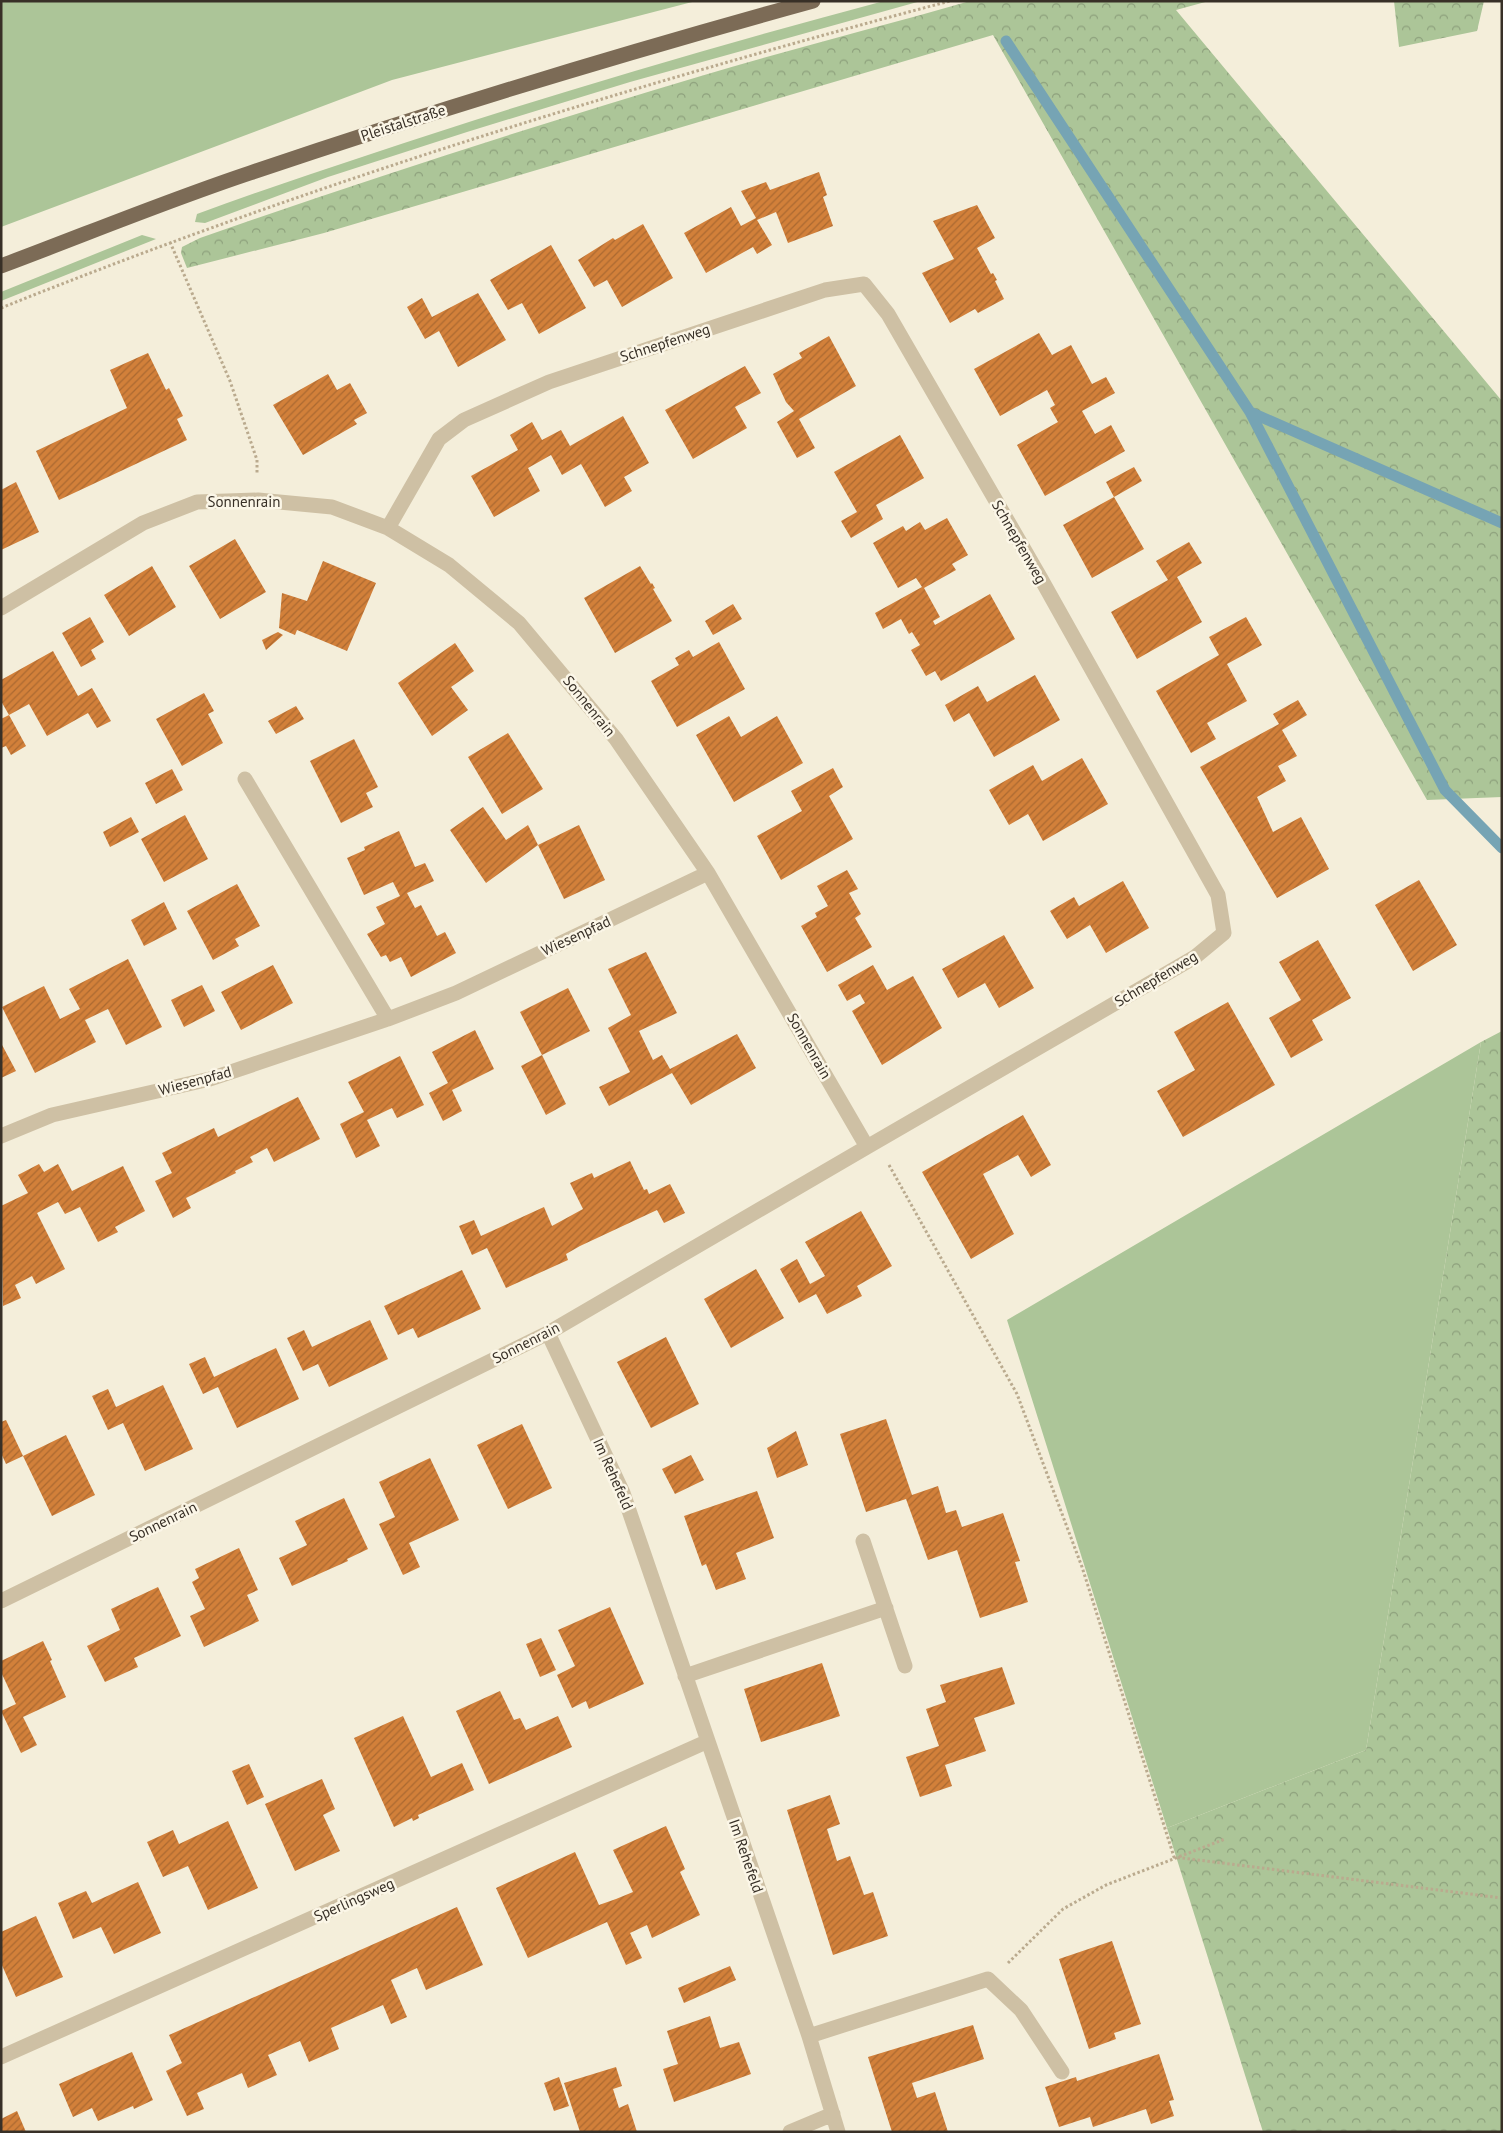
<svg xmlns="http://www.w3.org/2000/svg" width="1503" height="2133" font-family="'PT Sans',sans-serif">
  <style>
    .grass { fill: #acc598 }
    .forest { fill: url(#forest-crowns) }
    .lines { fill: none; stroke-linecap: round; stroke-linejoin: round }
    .stream { stroke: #76a4b4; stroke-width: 11 }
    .building { fill: url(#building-hatch) }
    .path { stroke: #baaa8e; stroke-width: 3; stroke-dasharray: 2.5 2.5; stroke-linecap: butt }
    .minor { stroke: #cec0a4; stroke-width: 15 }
    .major { stroke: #7c6b56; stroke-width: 15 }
    .labels { text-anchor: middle; stroke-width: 5; stroke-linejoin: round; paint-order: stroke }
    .street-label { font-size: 15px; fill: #383027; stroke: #fbf6e7 }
  </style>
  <defs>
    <pattern id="forest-crowns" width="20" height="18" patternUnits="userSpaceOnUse" patternTransform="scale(1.25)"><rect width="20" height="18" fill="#acc598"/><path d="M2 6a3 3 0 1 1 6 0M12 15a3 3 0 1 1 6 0" fill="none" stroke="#8da07c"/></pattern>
    <pattern id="building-hatch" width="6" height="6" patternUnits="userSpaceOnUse" patternTransform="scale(1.25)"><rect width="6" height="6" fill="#d2803a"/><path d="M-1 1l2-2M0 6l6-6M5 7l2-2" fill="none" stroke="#ab6931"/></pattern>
  </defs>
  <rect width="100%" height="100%" fill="#f4eeda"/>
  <path class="grass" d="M1 1H696L392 80 1 227Z
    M884 1H921L630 82 467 132 328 177 205 223 195 222 197 214C253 193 311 174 368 155 538 98 711 47 884 1Z
    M142 235 156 239 1 301V292Z
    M1481 1042 1366 1750 1167 1828 1007 1320Z"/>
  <path class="forest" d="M970 1H1209L1176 10 1502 401V797L1427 800 993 35 324 233 187 268 181 253 182 247 200 238C366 180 533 126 701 76 790 49 880 27 970 1Z
    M1394 1H1484L1477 31 1399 47Z
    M1502 1031V2132H1263L1167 1828 1366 1750 1481 1042Z"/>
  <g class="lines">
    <path class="stream" d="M1006 41 1250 412 1445 790 1502 848
      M1250 412 1502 523"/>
  </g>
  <path class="building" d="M819 172 827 195 823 197 833 226 788 243 776 212 757 220 772 245 757 254 753 247 706 273 684 233 731 207 741 226 756 218 741 191 766 182 770 190Z
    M977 205 995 238 977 248 991 274 993 273 997 280 995 281 1004 299 978 313 975 309 950 323 922 273 954 259 933 221Z
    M643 224 673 278 622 307 607 280 594 287 578 260 613 238 615 240Z
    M551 245 586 308 539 334 522 303 508 310 490 280Z
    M478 293 506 340 458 367 439 331 425 339 407 307 422 298 432 317Z
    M1039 333 1052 355 1071 345 1092 384 1106 377 1115 393 1082 411 1095 434 1111 425 1125 451 1045 496 1017 445 1058 422 1050 408 1055 405 1047 390 1000 416 974 369Z
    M829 336 856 386 799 419 815 448 797 458 777 422 794 411 786 402 773 374 802 358 799 353Z
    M148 353 166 390 169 388 183 416 177 419 187 440 59 500 36 451 127 408 110 370Z
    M745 366 761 393 735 407 747 428 693 459 665 410Z
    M328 374 337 390 350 383 367 413 354 420 357 424 303 455 273 405Z
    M623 416 649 463 624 477 632 491 605 507 581 464 562 475 551 455 528 468 540 491 494 517 471 476 518 450 510 435 532 422 542 440 561 430 570 446Z
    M900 435 924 478 876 505 883 519 851 538 841 521 857 512 834 472Z
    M1134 467 1142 481 1114 497 1106 482Z
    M16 482 39 532 1 550V490Z
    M1114 497 1144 549 1092 578 1063 525Z
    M947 518 968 555 952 564 956 570 924 588 940 617 933 621 935 625 990 594 1015 639 941 681 935 671 926 676 911 650 920 645 912 632 909 634 901 619 883 629 875 613 922 587 916 578 898 588 873 543 903 526 906 531 920 522 925 530Z
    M235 539 266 592 220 619 189 566Z
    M1189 542 1202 563 1177 577 1202 622 1137 659 1111 612 1168 580 1156 561Z
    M323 561 376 583 347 651 297 630 295 635 279 628 282 593 307 601Z
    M152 566 176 607 129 636 104 595Z
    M640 566 651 584 652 583 655 588 653 589 672 621 615 653 584 598Z
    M733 604 742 619 713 635 705 621Z
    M90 617 104 642 91 650 96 659 81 667 62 633Z
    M1246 617 1262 645 1227 664 1247 701 1207 723 1216 739 1191 753 1156 691 1219 655 1209 637Z
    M278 632 283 635 266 650 262 640Z
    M719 642 745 689 677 727 651 681 679 665 675 658 689 650 693 657Z
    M455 643 474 671 451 687 468 710 432 736 398 683Z
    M53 651 78 696 92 688 111 721 97 728 88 713 47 736 29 704 9 715 1 701V680Z
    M1035 675 1060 720 994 757 969 713 954 722 945 705 978 686 987 702Z
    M204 693 214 711 208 714 223 743 182 766 156 719Z
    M1298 700 1307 715 1282 730 1297 756 1278 766 1286 781 1257 797 1273 832 1301 817 1329 869 1277 898 1200 767 1279 724 1273 714Z
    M296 706 304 719 276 734 268 721Z
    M9 715 26 746 11 755 6 746 1 748V719Z
    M729 716 741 737 777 716 803 763 734 802 696 735Z
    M508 733 543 789 502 814 468 757Z
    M354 739 378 787 366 793 373 807 341 823 310 761Z
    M1082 758 1108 804 1043 841 1028 814 1009 825 989 790 1033 765 1042 781Z
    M833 768 843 787 829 796 853 839 781 880 757 836 802 811 791 791Z
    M172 769 183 790 156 804 145 783Z
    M483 807 506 840 528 825 538 845 486 883 450 830Z
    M185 815 208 859 164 882 141 839Z
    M131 817 139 832 110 847 103 832Z
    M579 825 605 880 564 899 538 845Z
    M399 831 415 867 425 863 434 881 407 893 415 908 421 905 437 936 445 932 456 953 411 977 401 957 390 962 386 955 381 957 367 934 385 924 376 907 400 896 393 882 364 895 347 858 365 850 364 847Z
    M847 870 858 889 849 893 861 914 855 918 872 947 827 972 801 926 817 917 815 913 828 906 817 886Z
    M1419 880 1457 945 1413 971 1375 905Z
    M1123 881 1149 928 1106 953 1090 925 1067 939 1050 911 1074 897 1079 906Z
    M237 884 260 926 235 939 239 946 213 960 187 911Z
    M164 902 177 929 144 946 131 920Z
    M1004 935 1034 988 999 1008 985 983 958 998 942 969Z
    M1318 940 1351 998 1312 1020 1323 1040 1291 1058 1269 1018 1301 1000 1279 962Z
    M646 952 677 1013 639 1031 653 1060 662 1055 670 1069 737 1034 756 1068 691 1105 672 1073 609 1106 599 1087 630 1072 608 1028 631 1015 608 969Z
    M128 959 162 1027 126 1045 108 1009 85 1020 96 1042 35 1073 2 1007 44 986 60 1019 80 1009 69 989Z
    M273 965 293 1003 241 1030 221 992Z
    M873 965 887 990 913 976 942 1028 882 1065 852 1011 865 1003 860 994 847 1001 838 985Z
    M202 985 215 1011 184 1027 171 1000Z
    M568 988 590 1031 542 1055 520 1012Z
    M1228 1002 1275 1085 1183 1137 1157 1091 1195 1070 1174 1032Z
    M475 1030 494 1069 452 1090 462 1111 443 1121 429 1093 448 1083 432 1052Z
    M1 1043 16 1071 1 1078Z
    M542 1055 566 1104 546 1115 521 1066Z
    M400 1056 424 1105 397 1118 392 1108 367 1120 380 1146 356 1158 340 1124 364 1112 348 1082Z
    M298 1097 320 1139 274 1162 267 1148 250 1157 253 1162 235 1171 236 1173 186 1198 191 1208 173 1218 155 1181 172 1173 162 1153 214 1128 218 1137Z
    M1023 1115 1051 1165 1031 1177 1018 1155 983 1174 1014 1234 971 1259 922 1172Z
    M630 1161 644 1190 647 1189 649 1194 670 1184 685 1213 664 1223 657 1210 580 1246 566 1254 568 1260 506 1288 487 1248 472 1255 459 1226 474 1220 481 1236 544 1207 552 1226 583 1209 570 1183 592 1173 594 1178Z
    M39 1164 44 1172 58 1164 72 1191 123 1166 145 1211 115 1227 118 1232 98 1242 80 1207 65 1214 58 1202 37 1213 65 1269 36 1284 32 1276 15 1285 21 1298 3 1306 1 1206 28 1193 18 1175Z
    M861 1211 892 1266 857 1286 862 1296 827 1314 816 1294 799 1303 780 1269 797 1259 810 1284 825 1276 805 1242Z
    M756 1269 784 1318 731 1348 704 1299Z
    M462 1270 481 1309 418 1338 413 1328 398 1335 384 1306Z
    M370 1320 388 1359 329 1387 318 1364 303 1371 287 1338 304 1330 312 1347Z
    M666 1337 699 1404 651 1428 617 1362Z
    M276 1348 299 1399 237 1428 218 1387 203 1394 189 1364 205 1357 214 1377Z
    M163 1385 193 1449 145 1471 123 1423 108 1430 92 1396 108 1389 116 1407Z
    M886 1419 912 1495 938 1486 946 1513 956 1510 962 1527 1003 1513 1020 1561 1015 1562 1028 1602 980 1618 957 1550 928 1560 906 1499 866 1512 840 1434Z
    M6 1420 23 1456 6 1464 1 1453V1422Z
    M522 1424 552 1488 508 1509 477 1445Z
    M796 1431 808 1465 777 1478 767 1448Z
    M66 1435 95 1495 52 1516 23 1456Z
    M691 1455 704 1480 675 1494 662 1469Z
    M430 1458 459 1520 409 1543 420 1567 403 1575 379 1524 395 1517 379 1482Z
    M757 1491 774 1538 736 1553 746 1579 716 1590 706 1564 702 1566 684 1516Z
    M344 1498 368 1549 347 1559 348 1561 292 1586 279 1558 307 1545 295 1521Z
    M239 1548 258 1590 247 1595 259 1621 204 1647 190 1616 205 1609 192 1582 199 1578 195 1569Z
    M158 1587 181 1636 134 1658 138 1667 105 1682 87 1646 120 1630 111 1609Z
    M610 1607 644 1684 589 1709 586 1701 572 1708 557 1675 575 1666 558 1630Z
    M541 1638 556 1670 540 1677 526 1644Z
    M43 1641 52 1660 50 1661 66 1697 23 1717 37 1745 21 1753 1 1711 16 1704 1 1672V1661Z
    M822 1663 840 1716 761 1742 744 1689Z
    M1002 1667 1015 1704 974 1718 986 1751 945 1765 952 1786 920 1797 906 1757 939 1746 926 1709 946 1702 940 1685Z
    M500 1691 514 1720 520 1718 526 1730 558 1716 572 1747 489 1784 456 1711Z
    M403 1716 431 1777 462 1763 474 1790 418 1815 419 1818 413 1821 412 1818 394 1827 354 1738Z
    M249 1764 264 1797 247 1805 232 1771Z
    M322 1779 335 1809 323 1815 340 1851 295 1871 265 1804Z
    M830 1795 840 1824 827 1829 837 1861 850 1856 864 1895 873 1892 888 1936 833 1955 787 1810Z
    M228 1821 258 1888 208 1910 188 1866 163 1877 147 1842 173 1830 179 1844Z
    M666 1826 685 1869 680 1872 700 1915 652 1938 647 1925 630 1933 642 1958 626 1965 607 1922 528 1958 496 1888 575 1852 599 1905 616 1899 633 1892 613 1850Z
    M138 1882 161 1933 114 1954 101 1927 73 1939 58 1903 86 1891 92 1903Z
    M457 1907 483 1965 426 1990 417 1968 391 1980 407 2017 391 2024 383 2005 331 2028 339 2049 309 2062 300 2041 268 2055 277 2075 248 2088 242 2073 197 2093 204 2109 187 2116 166 2071 182 2063 169 2035Z
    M36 1916 63 1977 16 1997 1 1963V1932Z
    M1112 1941 1141 2024 1114 2033 1116 2039 1089 2049 1059 1959Z
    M730 1966 736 1980 684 2003 678 1988Z
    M710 2016 720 2048 739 2042 751 2074 674 2102 663 2069 678 2064 667 2031Z
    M973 2025 984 2059 912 2083 917 2098 935 2092 948 2132H892L868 2057Z
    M132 2052 153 2100 134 2109 133 2106 98 2121 92 2108 73 2117 59 2084Z
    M1159 2054 1174 2100 1169 2101 1174 2116 1151 2124 1146 2109 1093 2127 1090 2117 1059 2127 1045 2087 1076 2077 1077 2081Z
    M616 2067 622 2086 613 2089 619 2108 628 2104 637 2132H580L564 2083Z
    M559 2077 569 2106 554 2111 544 2083Z
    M17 2111 26 2132H1V2119Z"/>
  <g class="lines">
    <path class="path" d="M170 242 230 381 257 460V474
      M1 308C310 184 628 86 950 1
      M889 1165 1017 1394 1082 1567 1174 1857 1502 1898
      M1008 1963 1063 1909 1106 1885 1225 1839"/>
    <path class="minor" d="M388 528 439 439 464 420 549 382 825 290 864 284 888 314 1040 577 1218 895 1224 933 1195 957 867 1147
      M1 608 143 523 197 502 258 500 332 507 388 528 449 565 519 623 616 739 708 873 867 1147 548 1333 1 1601
      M245 779 388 1019
      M1 1136 52 1115 210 1079 388 1019 456 993 708 873
      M548 1333 623 1493 809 2036 838 2132
      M863 1541 905 1666
      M685 1676 886 1608
      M809 2036 988 1979 1021 2010 1062 2072
      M1 2057 706 1742
      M790 2132 833 2114"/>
    <path class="major" d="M1 266C84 235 166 201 250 173 436 110 624 53 813 1"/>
  </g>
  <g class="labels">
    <g class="street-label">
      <text transform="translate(403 123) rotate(-18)" y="5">Pleistalstraße</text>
      <text transform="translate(665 343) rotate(-18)" y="5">Schnepfenweg</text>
      <text x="244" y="507">Sonnenrain</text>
      <text transform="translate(1019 542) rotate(60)" y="5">Schnepfenweg</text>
      <text transform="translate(589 706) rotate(51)" y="5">Sonnenrain</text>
      <text transform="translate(576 936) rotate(-25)" y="5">Wiesenpfad</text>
      <text transform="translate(1156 979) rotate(-31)" y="5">Schnepfenweg</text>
      <text transform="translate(809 1046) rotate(60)" y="5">Sonnenrain</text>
      <text transform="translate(195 1081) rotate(-15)" y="5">Wiesenpfad</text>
      <text transform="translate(526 1343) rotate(-27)" y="5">Sonnenrain</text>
      <text transform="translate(613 1474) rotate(66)" y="5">Im Rehefeld</text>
      <text transform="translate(163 1522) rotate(-26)" y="5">Sonnenrain</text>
      <text transform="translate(746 1856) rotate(71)" y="5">Im Rehefeld</text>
      <text transform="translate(354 1900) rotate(-24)" y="5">Sperlingsweg</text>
    </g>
  </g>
  <rect width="1503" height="2133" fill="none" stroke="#383027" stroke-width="5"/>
</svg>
